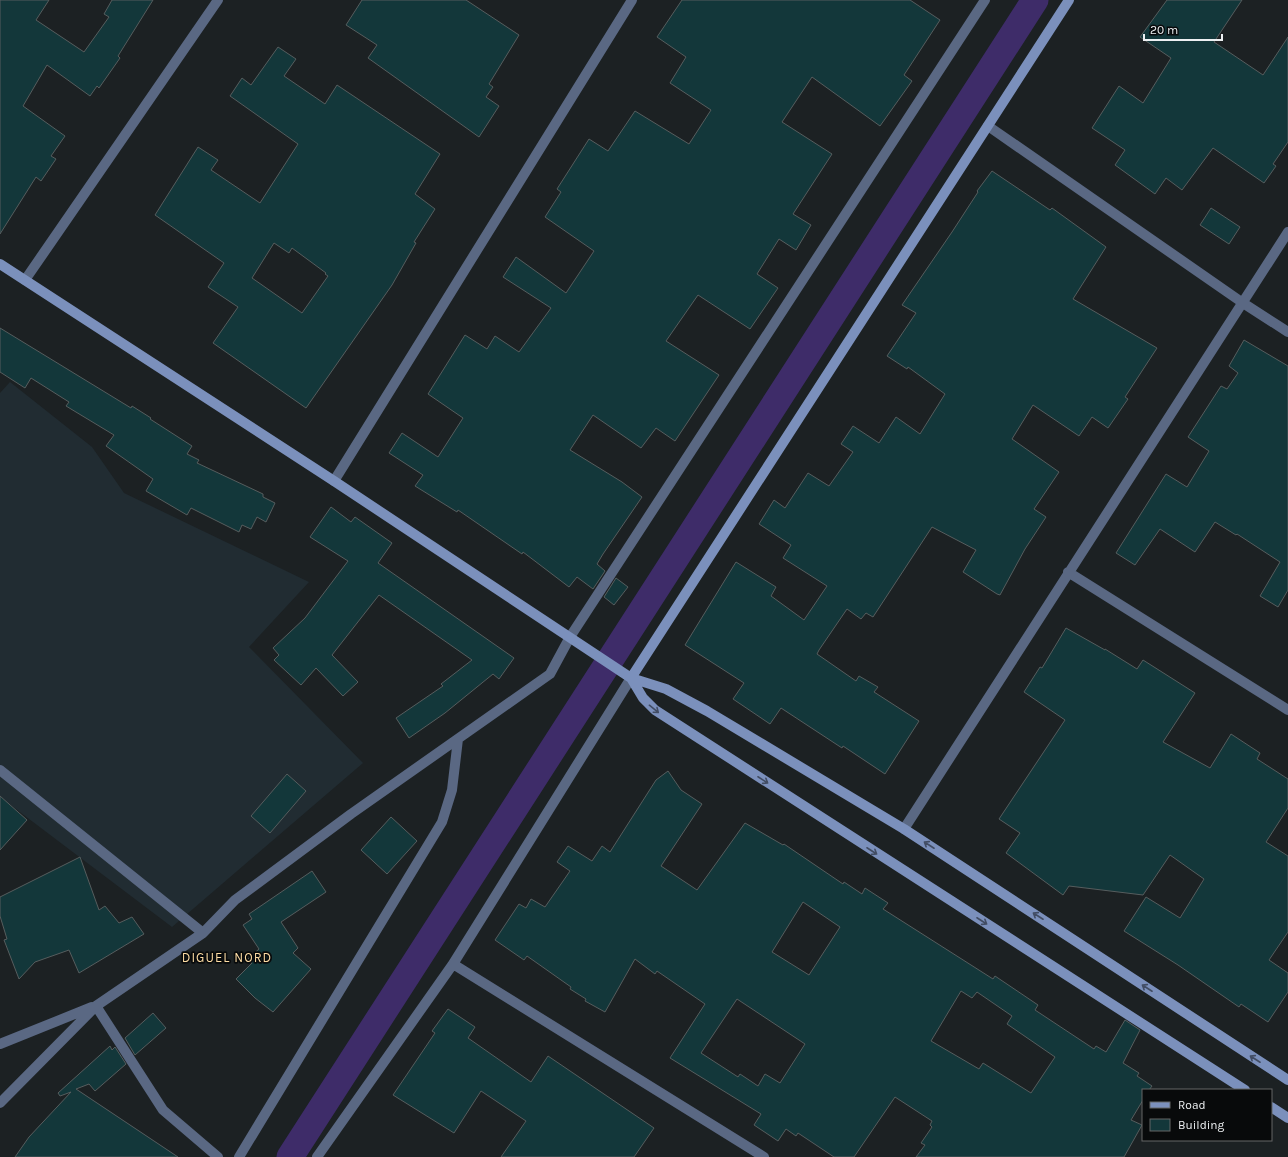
<svg xmlns="http://www.w3.org/2000/svg" width="1288" height="1157" font-family="Karla,sans-serif">
  <style>
    .built { fill: #212c32 }
    .lines { fill: none; stroke-linecap: round; stroke-linejoin: round }
    .canal { stroke: #3e2c69; stroke-width: 27 }
    .building { fill: #13373a; stroke: #565d5e; fill-rule: evenodd }
    .street { stroke: #5a6883; stroke-width: 10 }
    .secondary { stroke: #7b90bc; stroke-width: 10 }
    .oneway { stroke: #424d64 }
    .labels { text-anchor: middle; stroke-width: 3.5; stroke-linejoin: round; paint-order: stroke }
    .neighbourhood-label { font-size: 13px; letter-spacing: 1px; fill: #fedda5; stroke: #080a0b }
  </style>
  <rect width="100%" height="100%" fill="#1c2123"/>
  <path class="built" d="M10 382 92 447 124 493 309 582 249 647 363 763 172 927 0 797V393Z"/>
  <g class="lines">
    <path class="canal" d="M290 1157 1035 0"/>
  </g>
  <path class="building" d="M0 0H49L36 20 84 52 109 17 104 14 112 0H153L118 56 120 58 99 88 97 86 90 96 47 65 23 106 65 136 51 156 56 159 41 181 36 177 0 234Z
    M362 0H466L519 35 489 84 493 87 486 97 499 106 479 137 368 58 377 45 346 25Z
    M682 0H910L940 20 904 75 912 81 880 126 812 77 782 122 832 154 793 214 811 225 796 250 779 239 757 274 778 288 750 329 698 295 666 341 719 375 675 441 656 428 641 448 593 415 570 450 622 482 642 497 603 554 597 564 605 571 593 589 577 577 569 587 523 552 522 554 458 510 457 512 415 486 423 475 389 453 402 433 438 457 463 418 428 394 465 335 487 349 495 336 519 352 551 308 503 277 516 257 566 293 594 251 545 217 561 192 557 189 589 139 608 151 635 111 689 144 711 110 670 83 686 57 657 37Z
    M1167 0H1242L1214 42 1263 75 1288 37V142L1273 164 1276 166 1264 183 1213 148 1182 190 1166 178 1155 194 1115 165 1125 150 1092 128 1119 86 1143 103 1171 58 1140 37Z
    M278 47 296 59 284 76 325 104 337 85 440 154 415 194 435 209 414 242 416 243 392 285 306 408 213 343 238 307 208 287 224 263 155 215 198 147 218 160 211 170 260 203 298 144 230 96 242 78 251 85ZM274 243 289 253 292 248 326 273 325 274 328 276 302 313 252 278Z
    M992 171 1050 210 1052 208 1106 247 1073 299 1157 348 1125 397 1128 399 1108 428 1092 417 1079 436 1033 405 1012 439 1059 472 1034 509 1046 517 1025 549 1000 595 997 594 963 572 976 550 932 527 873 617 866 613 861 619 847 609 819 650 817 654 856 681 859 676 878 687 874 692 919 721 885 774 843 746 842 748 781 708 770 724 733 699 744 683 685 645 736 562 776 587 771 596 804 620 827 586 783 558 791 545 759 524 774 500 785 508 808 473 829 486 853 452 841 444 853 426 879 443 896 417 920 434 945 394 908 367 907 369 887 356 916 313 902 305 952 232 978 192 977 191Z
    M1211 208 1240 227 1229 244 1200 225Z
    M0 328 131 408 132 406 151 418 150 419 192 446 187 454 199 460 197 463 263 494V497L275 503 266 522 257 517 251 529 242 525 239 532 191 508 187 515 146 491 153 479 106 446 114 435 66 406 69 402 31 378 25 388 0 372Z
    M1244 340 1288 366V590L1278 607 1260 596 1280 562 1237 534 1236 535 1215 522 1195 552 1160 529 1135 565 1116 553 1166 474 1187 487 1209 451 1188 437 1221 386 1227 389 1238 373 1229 366Z
    M331 507 351 522 355 517 392 543 378 563 514 658 499 679 493 674 445 713 409 738 396 718 443 686 441 684 472 660 379 595 332 655 358 682 343 696 316 668 301 685 274 660 279 655 273 648 305 618 348 561 310 537Z
    M616 578 628 587 614 605 604 597Z
    M1066 628 1105 650V649L1137 669 1143 660 1195 693 1163 742 1210 768 1231 734 1260 753 1257 759 1288 779V808L1266 842 1288 856V932L1269 960 1288 973V992L1268 1022 1241 1004 1239 1007 1178 965 1124 931 1146 897 1180 918 1204 879 1170 855 1143 895 1069 886 1063 895 1006 853 1020 833 999 819 1065 720 1024 692 1040 667 1042 668Z
    M668 771 681 790 702 804 661 866 697 890 745 823 783 845 784 844 843 884 844 882 862 894 865 888 888 903 883 909 993 979 995 976 1038 1005 1035 1010 1094 1049 1096 1046 1106 1052 1125 1020 1140 1030 1123 1063 1139 1073 1137 1076 1152 1086 1149 1090H1143V1100L1131 1120 1142 1125 1124 1157H916L925 1145 921 1143 932 1127 930 1125 932 1121 895 1097 854 1157H834L798 1133 796 1136 786 1129 778 1141 754 1125 761 1114 670 1058 705 1004 657 971 655 974 635 959 605 1012 585 1001 586 999 570 989 571 987 527 956 524 960 495 940 519 904 526 908 531 899 545 907 570 871 557 862 568 846 592 861 602 846 610 852 656 780ZM803 902 840 927 809 975 772 952ZM961 991 972 998 977 992 1012 1016 1007 1024 1055 1057 1031 1093 983 1063 979 1069 931 1041ZM737 999 805 1044 780 1083 765 1074 758 1086 740 1074 738 1077 701 1053Z
    M287 774 306 791 270 833 251 816Z
    M0 796 27 820 0 850Z
    M391 817 417 841 387 874 361 850Z
    M80 857 99 910 105 906 119 923 132 917 144 934 79 973 69 950 35 962 19 979 4 940 7 939 0 916V897Z
    M312 871 326 892 281 922 298 948 293 953 311 969 273 1012 255 998 236 979 252 963 248 959 259 949 243 925 252 919 249 914Z
    M448 1009 475 1027 468 1038 531 1082 548 1056 654 1128 634 1157H501L526 1121 481 1091 454 1133 393 1095 435 1033 432 1031Z
    M153 1013 166 1028 135 1055 125 1038Z
    M110 1046 112 1050 115 1047 126 1064 95 1091 89 1084 76 1089 178 1157H15L29 1137 71 1092 60 1096 58 1093Z"/>
  <g class="lines">
    <path class="street" d="M988 126 1243 303 1288 332
      M25 280 218 0
      M334 481 632 0
      M1068 572 1288 710
      M0 770 203 933
      M904 829 1288 232
      M453 964 764 1157
      M96 1006 163 1110 218 1157
      M0 1044 92 1007
      M0 1103 96 1006 203 933 235 900 351 814 550 674 570 637 985 0
      M239 1157 442 822 452 790 458 739
      M317 1157 453 964 631 678"/>
    <path class="secondary" d="M0 264 334 481 631 678 666 689 707 711 904 829 1288 1080
      M631 678 1069 0
      M631 678 643 698 655 710 1245 1090
      M1271 1107 1288 1118"/>
  </g>
  <defs><path id="oneway-shaft" d="M-6 0H5M1.5-3L5.5 0L1.5 3" fill="none" stroke-width="1.6" stroke-linecap="round" stroke-linejoin="round"/></defs>
  <g class="oneway">
    <use href="#oneway-shaft" transform="translate(654 709) rotate(39)"/>
    <use href="#oneway-shaft" transform="translate(763 780) rotate(33)"/>
    <use href="#oneway-shaft" transform="translate(929 845) rotate(-147)"/>
    <use href="#oneway-shaft" transform="translate(872 851) rotate(33)"/>
    <use href="#oneway-shaft" transform="translate(1038 916) rotate(-147)"/>
    <use href="#oneway-shaft" transform="translate(982 921) rotate(33)"/>
    <use href="#oneway-shaft" transform="translate(1147 988) rotate(-147)"/>
    <use href="#oneway-shaft" transform="translate(1255 1059) rotate(-147)"/>
  </g>
  <g class="labels">
    <g class="neighbourhood-label">
      <text x="227" y="962">DIGUEL NORD</text>
    </g>
  </g>
  <rect x="1142" y="1089" width="130" height="52" fill="#080a0b" stroke="#646667"/>
  <rect x="1150" y="1102" width="20" height="6" fill="#7b90bc" stroke="#646667"/>
  <text x="1178" y="1109" font-size="12" fill="#edf0f2">Road</text>
  <rect x="1150" y="1119" width="20" height="12" fill="#13373a" stroke="#646667"/>
  <text x="1178" y="1129" font-size="12" fill="#edf0f2">Building</text>
  <path d="M1144 34v6h78v-6" fill="none" stroke="#edf0f2" stroke-width="2"/>
  <text x="1150" y="34" font-size="12" fill="#edf0f2" stroke="#080a0b" stroke-width="3" paint-order="stroke">20 m</text>
</svg>
